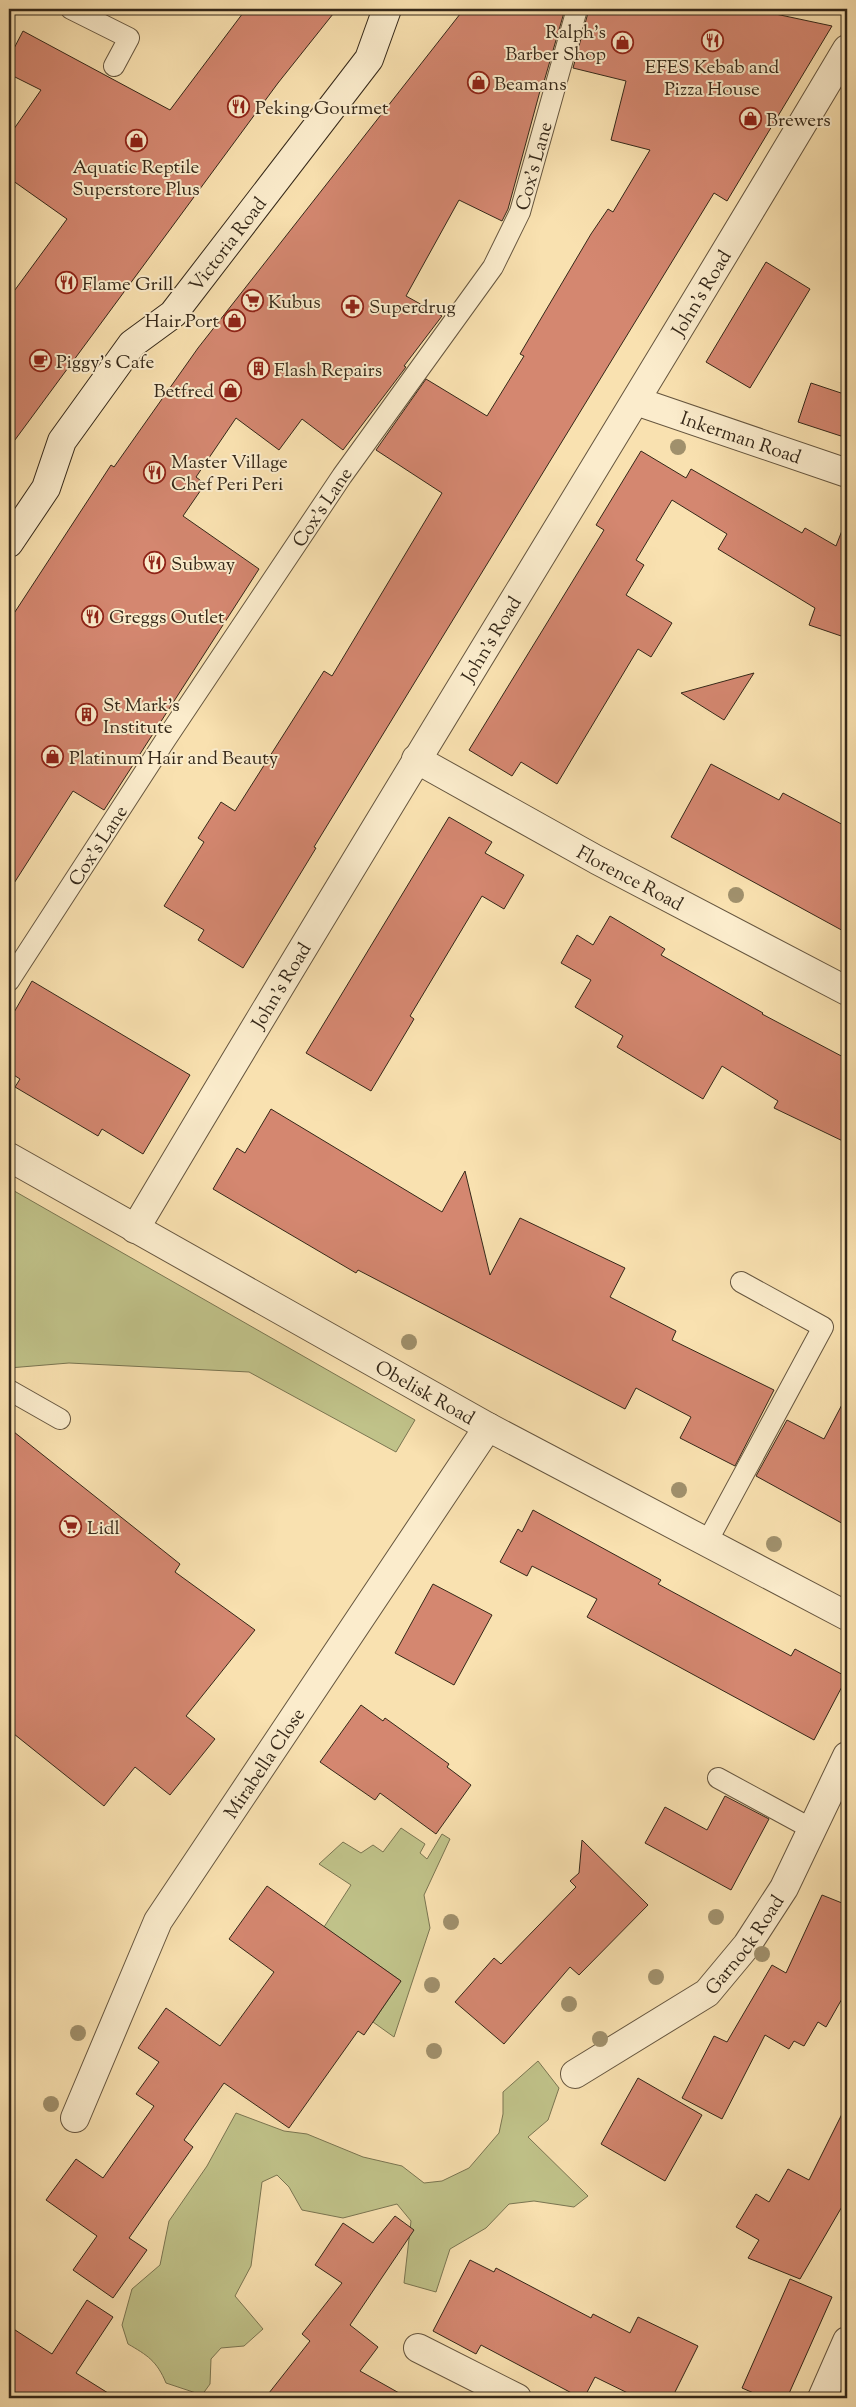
<svg xmlns="http://www.w3.org/2000/svg" width="856" height="2407" font-family="'Sorts Mill Goudy',serif">
  <style>
    .green { fill: #c0c289; stroke: #7a7551 }
    .building { fill: #d48770; stroke: #352819 }
    .lines { fill: none; stroke-linecap: round; stroke-linejoin: round }
    .lane-casing { stroke: #66563f; stroke-width: 22 }
    .street-casing { stroke: #66563f; stroke-width: 30 }
    .secondary-casing { stroke: #352819; stroke-width: 30 }
    .lane { stroke: #fbeccc; stroke-width: 20 }
    .street { stroke: #fbeccc; stroke-width: 28 }
    .secondary { stroke: #fbeccc; stroke-width: 28 }
    .tree { fill: #a0906c }
    .labels { text-anchor: middle; stroke-width: 4; stroke-linejoin: round; paint-order: stroke }
    .poi-label { font-size: 19px; fill: #352819; stroke: #fbeccc; text-anchor: start }
    .street-label { font-size: 19px; fill: #352819; stroke: #fbeccc }
  </style>
  <rect width="100%" height="100%" fill="#f9e1b0"/>
  <filter id="stains"><feTurbulence type="fractalNoise" baseFrequency=".004" numOctaves="4"/><feColorMatrix values="0 0 0 0 .2 0 0 0 0 .09 0 0 0 0 .02 0 0 0 .5 -.17"/></filter>
  <radialGradient id="worn" r=".72"><stop offset=".6" stop-color="#630" stop-opacity="0"/><stop offset="1" stop-color="#630" stop-opacity=".3"/></radialGradient>
  <path class="green" d="M9 1188 415 1420 396 1452 249 1372 69 1363 9 1368Z
    M401 1828 425 1844 420 1853 427 1859 442 1834 450 1839 424 1895 430 1928 394 2037 373 2022 401 1981 324 1927 351 1885 319 1864 343 1842 361 1853 373 1845 383 1852Z
    M538 2061 559 2088 548 2120 528 2137 588 2196 574 2207 534 2201 509 2204 486 2228 450 2249 436 2292 404 2283 411 2221 397 2204 343 2218 302 2210 289 2187 277 2175 262 2182 251 2266 235 2296 263 2329 244 2346 221 2348 211 2359 210 2384 202 2395 166 2383C157 2361 147 2355 128 2344L122 2325 132 2289 160 2265 169 2221 207 2166 236 2113 284 2131 307 2134 363 2157 402 2166 424 2183 442 2181 469 2168 499 2133 503 2114V2092Z"/>
  <path class="building" d="M246 9H337L278 83 9 448V298L67 219 9 178V136L41 90 9 74V58L23 31 170 110Z
    M464 9H565L541 92 540 91 508 209 502 221 459 200 406 296 442 316 404 366 406 367 343 450 302 419 279 450 236 418 196 477 205 484 183 516 259 569 104 810 73 791 9 891V621L111 465 114 467 198 348Z
    M589 9H752L832 26 727 201 714 193 314 847 316 848 243 968 198 940 204 930 164 906 204 842 198 838 221 802 235 811 324 671 332 676 442 493 376 450 426 379 487 416 524 356 520 354 591 234 608 209 613 212 650 150 611 140 626 81 573 68Z
    M766 262 810 289 750 388 706 362Z
    M811 383 847 395V438L798 422Z
    M641 451 686 478 691 469 802 533 805 528 836 546 843 528 847 529V638L809 625 815 608 718 549 727 534 672 500 636 560 644 565 626 595 672 623 651 657 638 649 557 784 521 762 512 776 469 750 604 530 596 525Z
    M754 673 724 720 681 693Z
    M711 764 779 800 783 793 847 827V933L671 837Z
    M449 817 492 842 485 853 524 875 504 909 482 896 410 1016 414 1019 371 1091 306 1053Z
    M610 916 665 949 661 955 763 1013 762 1014 847 1059V1143L774 1108 778 1101 722 1066 703 1099 617 1047 623 1036 575 1007 591 980 561 963 577 935 593 945Z
    M32 981 190 1075 143 1154 102 1129 98 1136 15 1087 20 1079 9 1072V1021Z
    M271 1109 442 1212 465 1171 490 1275 520 1218 625 1268 610 1297 676 1331 672 1340 774 1390 735 1466 680 1438 691 1417 636 1388 625 1409 358 1270 356 1273 213 1189 237 1148 245 1153Z
    M847 1395V1526L756 1476 787 1420 824 1439Z
    M9 1428 180 1564 175 1572 255 1630 186 1716 215 1739 170 1795 135 1767 104 1806 9 1730Z
    M533 1510 661 1580 658 1584 791 1656 795 1649 847 1677 814 1740 587 1617 597 1599 532 1566 527 1576 500 1562 518 1529 522 1532Z
    M433 1584 492 1615 454 1685 395 1653Z
    M361 1705 383 1721 385 1718 449 1764 447 1767 471 1785 436 1834 380 1793 375 1800 320 1762Z
    M725 1796 769 1819 731 1890 645 1843 665 1807 707 1830Z
    M582 1840 648 1905 579 1975 570 1967 504 2044 455 2002 494 1958 501 1964 576 1887 570 1881 579 1873Z
    M267 1886 401 1981 364 2035 358 2031 289 2128 224 2083 184 2140 193 2147 129 2238 147 2250 113 2298 73 2270 97 2236 46 2200 76 2159 103 2178 154 2106 136 2094 159 2062 138 2048 166 2008 220 2046 274 1972 229 1939Z
    M822 1895 847 1905V1990L826 2027 818 2022 804 2046 794 2041 789 2049 765 2035 722 2119 682 2098 714 2036 727 2042 772 1965 786 1973Z
    M638 2078 702 2115 665 2181 601 2144Z
    M847 2104V2198L800 2279 748 2258 759 2240 736 2227 756 2194 769 2202 788 2169 809 2180Z
    M395 2216 414 2230 350 2325 378 2347 360 2371 408 2398H265L310 2341 302 2334 342 2283 315 2265 343 2223 373 2243Z
    M470 2260 494 2272 496 2268 591 2318 593 2314 630 2333 638 2317 698 2346 672 2398H638L595 2377 584 2398H581L481 2345 476 2354 433 2331Z
    M790 2279 832 2297 787 2398H765L742 2388Z
    M87 2300 113 2317 76 2373 116 2398H9V2326L52 2354Z"/>
  <g class="lines">
    <defs>
      <g id="lane">
        <path d="M71 9 129 38 114 66"/>
        <path id="s1" d="M9 981 166 739 342 476 493 267 520 212 577 9"/>
        <path d="M9 1390 60 1419"/>
        <path d="M707 1542 823 1327 741 1282"/>
        <path d="M718 1778 812 1829"/>
      </g>
      <g id="street">
        <path id="s2" d="M636 401 847 473"/>
        <path id="s3" d="M416 759 597 860 847 991"/>
        <path id="s4" d="M9 1157 488 1427 847 1616"/>
        <path id="s5" d="M135 1229C369 833 612 444 847 49"/>
        <path id="s6" d="M575 2074 707 1993 747 1945 784 1888 847 1756"/>
        <path id="s7" d="M75 2118 158 1921 488 1427"/>
        <path d="M418 2348 517 2398"/>
        <path d="M822 2398 847 2341"/>
      </g>
      <g id="secondary">
        <path id="s8" d="M9 543 46 488 62 441 132 344 173 314 369 59 387 9"/>
      </g>
    </defs>
    <use href="#lane" class="lane-casing"/>
    <use href="#street" class="street-casing"/>
    <use href="#secondary" class="secondary-casing"/>
    <use href="#lane" class="lane"/>
    <use href="#street" class="street"/>
    <use href="#secondary" class="secondary"/>
  </g>
  <g class="tree">
    <circle cx="678" cy="447" r="8"/>
    <circle cx="736" cy="895" r="8"/>
    <circle cx="409" cy="1342" r="8"/>
    <circle cx="679" cy="1490" r="8"/>
    <circle cx="774" cy="1544" r="8"/>
    <circle cx="716" cy="1917" r="8"/>
    <circle cx="451" cy="1922" r="8"/>
    <circle cx="762" cy="1954" r="8"/>
    <circle cx="656" cy="1977" r="8"/>
    <circle cx="432" cy="1985" r="8"/>
    <circle cx="569" cy="2004" r="8"/>
    <circle cx="78" cy="2033" r="8"/>
    <circle cx="600" cy="2039" r="8"/>
    <circle cx="434" cy="2051" r="8"/>
    <circle cx="51" cy="2104" r="8"/>
  </g>
  <defs>
    <symbol id="restaurant-ring" viewBox="-11 -11 22 22"><circle r="9.5" fill="#fbeccc" stroke="#8f2418" stroke-width="1.5"/><path d="M-5-6h1v4h1v-4h1v4h1v-4h1v5L-1.5 .5V6h-2V.5L-5-1ZM5-6V6H3V1.5H1.5Q1.5-4 5-6Z" fill="#8f2418"/></symbol>
    <symbol id="shop-ring" viewBox="-11 -11 22 22"><circle r="9.5" fill="#fbeccc" stroke="#8f2418" stroke-width="1.5"/><path d="M-5-2.5h2.3a2.7 3.5 0 0 1 5.4 0H5L5.5 6h-11ZM-1.5-2.5h3a1.5 2.3 0 0 0-3 0Z" fill="#8f2418"/></symbol>
    <symbol id="supermarket-ring" viewBox="-11 -11 22 22"><circle r="9.5" fill="#fbeccc" stroke="#8f2418" stroke-width="1.5"/><path d="M-6-5.5h2.5l.6 2H6L4.5 2H-2.5L-4.4-4H-6ZM-1.5 3.2a1.3 1.3 0 1 0 .1 0ZM3 3.2a1.3 1.3 0 1 0 .1 0Z" fill="#8f2418"/></symbol>
    <symbol id="pharmacy-ring" viewBox="-11 -11 22 22"><circle r="9.5" fill="#fbeccc" stroke="#8f2418" stroke-width="1.5"/><path d="M-2-6h4v4h4v4h-4v4h-4v-4h-4v-4h4Z" fill="#8f2418"/></symbol>
    <symbol id="cafe-ring" viewBox="-11 -11 22 22"><circle r="9.5" fill="#fbeccc" stroke="#8f2418" stroke-width="1.5"/><path d="M-5.5-4.5H6V0H3Q3 3.5 0 3.5H-2.5Q-5.5 3.5-5.5 0ZM3-3.2v2h1.7v-2ZM-6 4.5H4V6H-6Z" fill="#8f2418"/></symbol>
    <symbol id="building-ring" viewBox="-11 -11 22 22"><circle r="9.5" fill="#fbeccc" stroke="#8f2418" stroke-width="1.5"/><path d="M-4-6H4V6H1V3H-1V6H-4ZM-2.5-4.3h1.7v1.8h-1.7ZM.8-4.3h1.7v1.8H.8ZM-2.5-1h1.7V.8h-1.7ZM.8-1h1.7V.8H.8Z" fill="#8f2418"/></symbol>
  </defs>
  <g fill-rule="evenodd">
    <use href="#restaurant-ring" x="700" y="28" width="25" height="25"/>
    <use href="#shop-ring" x="610" y="30" width="25" height="25"/>
    <use href="#shop-ring" x="466" y="70" width="25" height="25"/>
    <use href="#restaurant-ring" x="226" y="94" width="25" height="25"/>
    <use href="#shop-ring" x="738" y="106" width="25" height="25"/>
    <use href="#shop-ring" x="124" y="128" width="25" height="25"/>
    <use href="#restaurant-ring" x="54" y="270" width="25" height="25"/>
    <use href="#supermarket-ring" x="240" y="288" width="25" height="25"/>
    <use href="#pharmacy-ring" x="340" y="294" width="25" height="25"/>
    <use href="#shop-ring" x="222" y="308" width="25" height="25"/>
    <use href="#cafe-ring" x="28" y="348" width="25" height="25"/>
    <use href="#building-ring" x="246" y="356" width="25" height="25"/>
    <use href="#shop-ring" x="218" y="378" width="25" height="25"/>
    <use href="#restaurant-ring" x="142" y="460" width="25" height="25"/>
    <use href="#restaurant-ring" x="142" y="550" width="25" height="25"/>
    <use href="#restaurant-ring" x="80" y="604" width="25" height="25"/>
    <use href="#building-ring" x="74" y="702" width="25" height="25"/>
    <use href="#shop-ring" x="40" y="744" width="25" height="25"/>
    <use href="#supermarket-ring" x="58" y="1514" width="25" height="25"/>
  </g>
  <g class="labels">
    <g class="poi-label">
      <text x="606" y="38" text-anchor="end">Ralph's<tspan x="606" dy="22">Barber Shop</tspan></text>
      <text x="712" y="73" text-anchor="middle">EFES Kebab and<tspan x="712" dy="22">Pizza House</tspan></text>
      <text x="494" y="90">Beamans</text>
      <text x="255" y="114">Peking Gourmet</text>
      <text x="766" y="126">Brewers</text>
      <text x="136" y="173" text-anchor="middle">Aquatic Reptile<tspan x="136" dy="22">Superstore Plus</tspan></text>
      <text x="82" y="290">Flame Grill</text>
      <text x="268" y="308">Kubus</text>
      <text x="369" y="313">Superdrug</text>
      <text x="219" y="327" text-anchor="end">Hair Port</text>
      <text x="56" y="368">Piggy's Cafe</text>
      <text x="274" y="376">Flash Repairs</text>
      <text x="214" y="397" text-anchor="end">Betfred</text>
      <text x="171" y="468">Master Village<tspan x="171" dy="22">Chef Peri Peri</tspan></text>
      <text x="171" y="570">Subway</text>
      <text x="109" y="623">Greggs Outlet</text>
      <text x="103" y="711">St Mark's<tspan x="103" dy="22">Institute</tspan></text>
      <text x="69" y="764">Platinum Hair and Beauty</text>
      <text x="87" y="1534">Lidl</text>
    </g>
    <g class="street-label">
      <text dy="7" stroke="none"><textPath href="#s1" startOffset="972">Cox's Lane</textPath></text>
      <text dy="7" stroke="none"><textPath href="#s8" startOffset="375">Victoria Road</textPath></text>
      <text dy="7" stroke="none"><textPath href="#s5" startOffset="1094">John's Road</textPath></text>
      <text dy="7" stroke="none"><textPath href="#s2" startOffset="111">Inkerman Road</textPath></text>
      <text dy="7" stroke="none"><textPath href="#s1" startOffset="568">Cox's Lane</textPath></text>
      <text dy="7" stroke="none"><textPath href="#s5" startOffset="689">John's Road</textPath></text>
      <text dy="7" stroke="none"><textPath href="#s1" startOffset="162">Cox's Lane</textPath></text>
      <text dy="7" stroke="none"><textPath href="#s3" startOffset="245">Florence Road</textPath></text>
      <text dy="7" stroke="none"><textPath href="#s5" startOffset="284">John's Road</textPath></text>
      <text dy="7" stroke="none"><textPath href="#s4" startOffset="478">Obelisk Road</textPath></text>
      <text dy="7" stroke="none"><textPath href="#s7" startOffset="404">Mirabella Close</textPath></text>
      <text dy="7" stroke="none"><textPath href="#s6" startOffset="216">Garnock Road</textPath></text>
    </g>
  </g>
  <rect width="856" height="2407" fill="none" stroke="#f9e1b0" stroke-width="30"/>
  <rect x="10" y="10" width="836" height="2387" fill="none" stroke="#352819" stroke-width="2.5"/>
  <rect x="15" y="15" width="826" height="2377" fill="none" stroke="#352819"/>
  <rect width="100%" height="100%" filter="url(#stains)"/>
  <rect width="100%" height="100%" fill="url(#worn)"/>
</svg>
